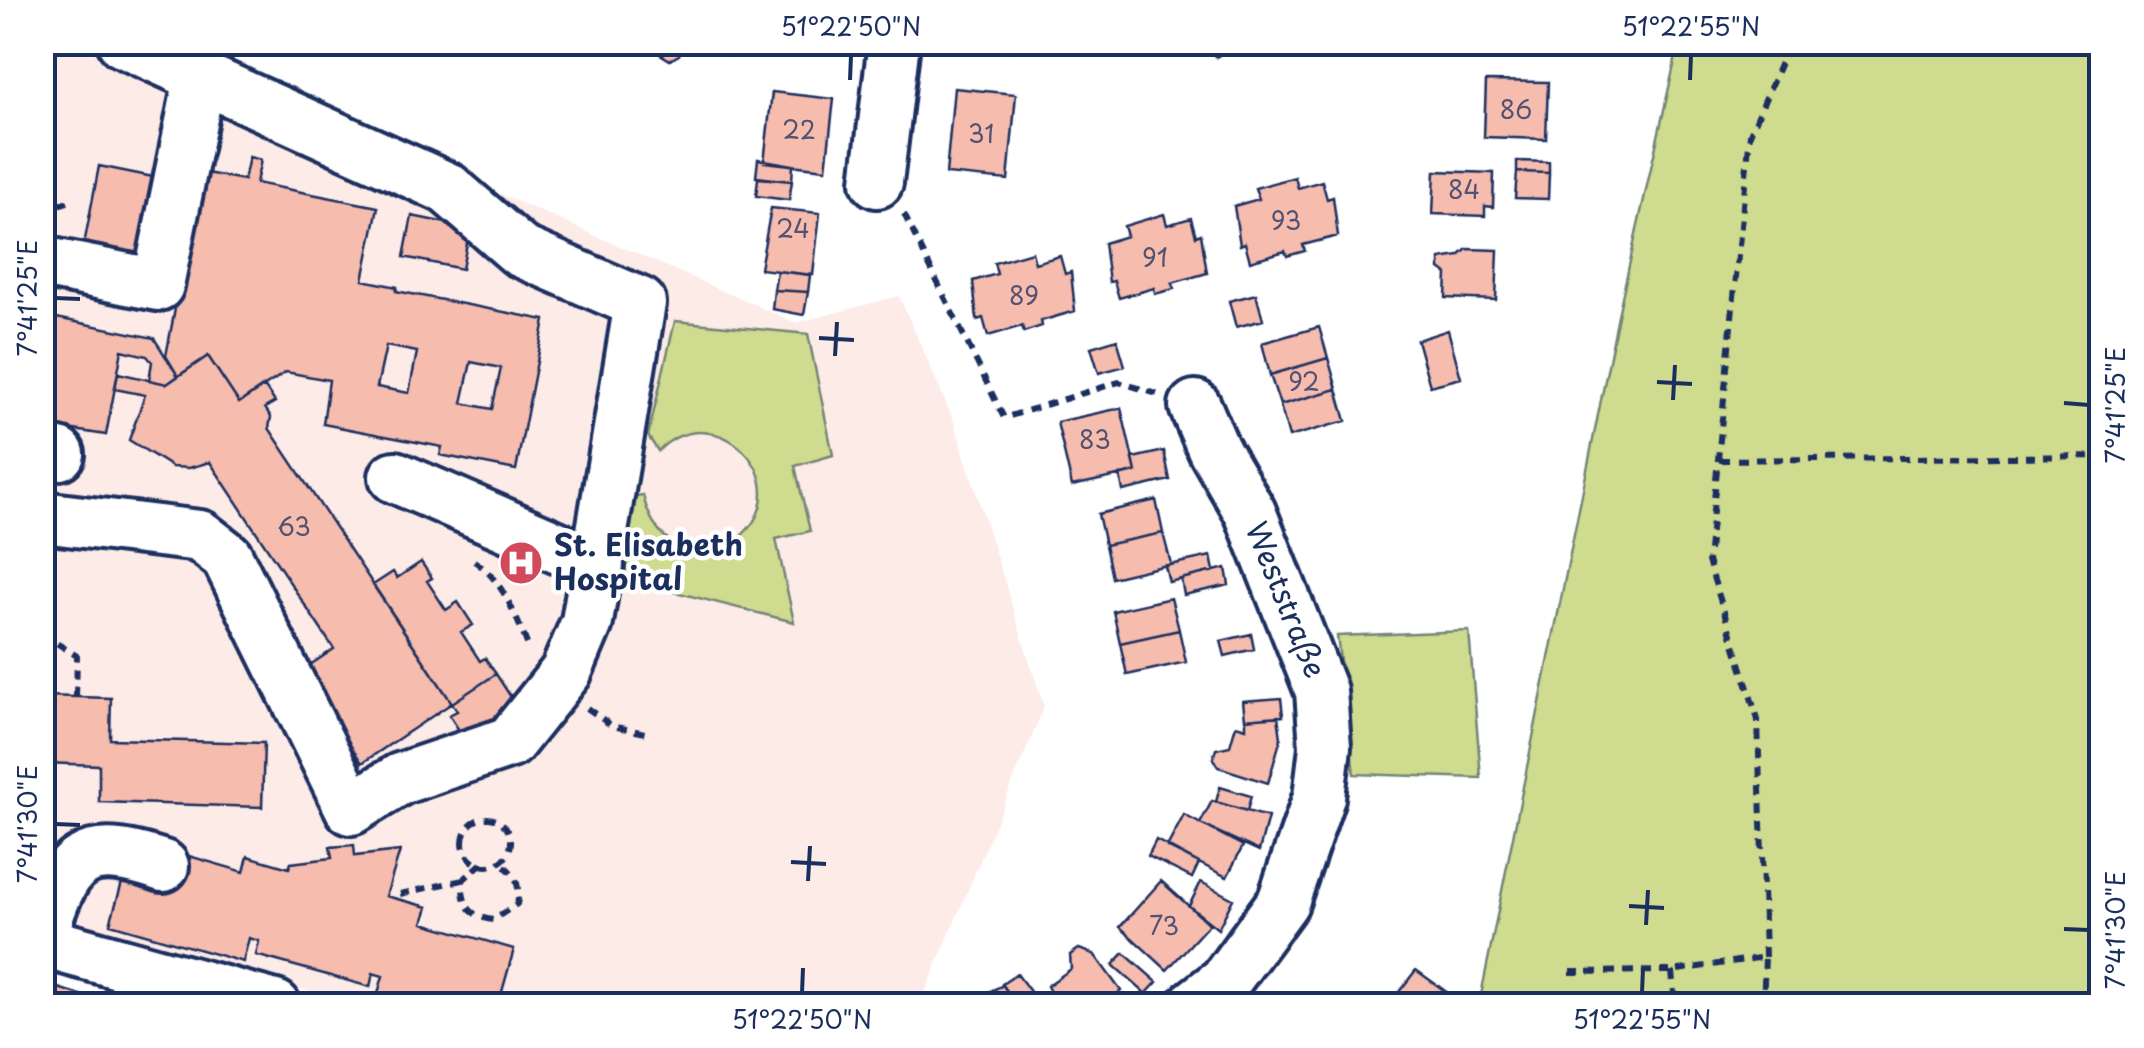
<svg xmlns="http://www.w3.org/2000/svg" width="2144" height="1048" font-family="'Playpen Sans',sans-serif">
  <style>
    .built { fill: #fcebe7 }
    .green { fill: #cfdb8f; stroke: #758576; stroke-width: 2.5 }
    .building { fill: #f6bcae; stroke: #1b2f5e; stroke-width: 2.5; fill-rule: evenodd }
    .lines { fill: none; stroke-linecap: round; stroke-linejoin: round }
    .minor-casing { stroke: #1b2f5e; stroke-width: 58 }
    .path { stroke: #1b2f5e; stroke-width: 6; stroke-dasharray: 10 8; stroke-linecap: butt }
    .minor { stroke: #fff; stroke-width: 50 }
    .ticks { fill: none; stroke: #1b2f5e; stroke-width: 4 }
    .labels { text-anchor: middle; stroke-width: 9; stroke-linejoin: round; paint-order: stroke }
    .number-label { font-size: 25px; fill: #525272 }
    .poi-label { font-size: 30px; font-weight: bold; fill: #1b2f5e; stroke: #fff; text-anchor: start }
    .street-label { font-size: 30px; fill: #1b2f5e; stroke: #fff }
    .neatline { fill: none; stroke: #1b2f5e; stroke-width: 4 }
    .ticks-label { font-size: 25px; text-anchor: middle; fill: #1b2f5e }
  </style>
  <rect width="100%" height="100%" fill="#fff"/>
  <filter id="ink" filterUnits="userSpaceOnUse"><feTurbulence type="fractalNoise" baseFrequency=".01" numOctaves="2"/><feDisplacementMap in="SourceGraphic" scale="20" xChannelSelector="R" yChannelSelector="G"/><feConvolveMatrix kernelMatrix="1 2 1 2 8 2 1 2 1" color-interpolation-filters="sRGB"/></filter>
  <g filter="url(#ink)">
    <path class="built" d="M42 43H153L796 323 899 296 953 419 1044 707 920 1005H356L43 914Z"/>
    <path class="green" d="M1679 43H2101V1005H1479L1620 306Z
      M675 321 808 334 833 455 795 466 810 531 776 539 794 622 608 575 623 498 643 495C649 521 662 544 691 549 709 553 727 549 741 536 802 482 716 393 658 451L648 436Z
      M1469 631 1481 778 1354 774 1337 636Z"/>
    <path class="building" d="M657 42H684L679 55 670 60 657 52Z
      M684 42H706L705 48 684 45Z
      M706 42H733L732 56 705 51Z
      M978 42H1011L1010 51 985 48V43Z
      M1271 42V47L1224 51 1217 57 1202 43Z
      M42 52 49 53 42 85Z
      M1486 81 1548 82 1546 139 1484 137Z
      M954 88 1016 94 1008 180 946 174Z
      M772 92 834 99 826 169 764 162Z
      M249 157 261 160 256 183 378 207 363 280 397 287 396 291 545 320 516 470 440 455 442 447 323 424 329 380 286 372 239 403 208 356 178 376 166 356 201 172 244 180ZM386 346 417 352 409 393 377 387ZM471 362 501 368 492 409 462 403Z
      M758 159 793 165 792 181 756 177Z
      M1517 161 1549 162V173L1517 172Z
      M99 166 153 177 137 261 83 250Z
      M1435 171 1494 173 1493 207 1485 206V216L1433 214Z
      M1517 172 1549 173 1548 199 1515 198Z
      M1295 177 1298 188 1322 181 1327 199 1333 197 1338 236 1303 245 1305 251 1287 256 1285 251 1250 261 1245 243 1240 245 1234 206 1259 199 1255 188Z
      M758 178 792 181 789 200 756 196Z
      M771 208 820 213 813 275 760 269Z
      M1164 214 1167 225 1191 218 1196 236 1201 234 1207 273 1172 283 1174 289 1155 294 1154 288 1119 298 1114 281 1109 282 1104 243 1127 236 1124 226Z
      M412 216 470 228 462 269 404 257Z
      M1467 249 1498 250 1496 300 1446 298 1447 274 1440 269V259L1459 256Z
      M1032 252 1035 263 1060 256 1065 274 1071 272 1075 311 1041 321 1042 326 1024 332 1022 326 988 336 983 318 977 320 973 281 997 274 994 263Z
      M777 271 810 275 808 292 774 290Z
      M774 290 808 292 804 315 772 309Z
      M1256 294 1263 320 1236 327 1229 301Z
      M42 315 154 338 178 376 167 384 149 380 152 362 147 356 122 350 106 435 42 425Z
      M1319 327 1328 358 1270 375 1262 343Z
      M1448 330 1461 378 1430 386 1417 340Z
      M1117 339 1125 366 1099 373 1091 347Z
      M208 356 239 403 264 386 275 402 265 408 271 417 269 428 452 703 362 763 301 671 334 649 210 462 189 468 172 467 129 440 145 395 115 389 118 373 167 384Z
      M1328 358 1337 389 1280 405 1270 375Z
      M1337 389 1346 421 1289 437 1280 405Z
      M1121 408 1136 472 1072 486 1057 422Z
      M1164 451 1170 480 1123 491 1120 475 1136 472 1133 458Z
      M1156 500 1163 533 1105 545 1098 514Z
      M1163 533 1171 564 1112 578 1105 545Z
      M1211 556 1214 571 1169 582 1165 566Z
      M421 562 432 578 427 581 446 610 458 602 473 625 461 632 480 661 485 658 496 674 452 703 373 585 393 572 397 578Z
      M1226 568 1229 585 1184 595 1181 579Z
      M1171 598 1179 630 1120 643 1113 611Z
      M1179 630 1186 662 1127 675 1120 643Z
      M1251 634 1254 649 1225 656 1221 641Z
      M496 674 518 708 470 747 449 715 457 711 452 703Z
      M42 696 111 698 110 739 264 743 262 807 99 802V765L42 763Z
      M1281 698 1283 716 1245 719 1243 701Z
      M1278 716 1281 738 1268 783 1218 767 1213 758 1216 749 1230 746 1236 725 1246 728V719Z
      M1220 787 1251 796 1247 811 1216 802Z
      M1212 801 1268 817 1259 851 1200 824Z
      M1184 815 1243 846 1227 877 1167 847Z
      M1156 840 1199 863 1192 878 1148 856Z
      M354 845 355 856 400 851 386 896 428 907 423 923 514 949 498 1006H395L376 1000 383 976 373 973 370 987 256 955 259 941 249 938 243 962 110 924 124 876 172 851 244 872 248 856 289 868 291 863 332 858 330 847Z
      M1161 881 1209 924 1167 970 1120 927Z
      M1201 882 1233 899 1218 929 1189 906Z
      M1079 949 1094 954 1121 991 1101 1006H1040L1037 1001 1050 992 1047 986 1071 969 1070 955Z
      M1124 953 1157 982 1146 994 1113 965Z
      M1416 970 1448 993 1438 1006H1406L1395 997Z
      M1017 974 1037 1001 1040 1006H1017L1002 984Z
      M42 983 90 998 87 1006H42Z
      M1003 985 1017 1006H949L978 997Z"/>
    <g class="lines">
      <defs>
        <path id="minor" d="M877 182 894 42
          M42 262 158 285 200 78
          M42 451 59 454
          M395 477 598 565
          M42 517 200 536 227 557 351 809 400 779 510 742 566 672 587 622 640 303 520 251 447 188 123 42
          M42 935C65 857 83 839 163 866
          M42 942 275 1006
          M1193 1006 1225 981 1283 902 1319 797 1325 747 1321 691 1250 512 1214 450 1195 406"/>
      </defs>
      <use href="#minor" class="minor-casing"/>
      <path class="path" d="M42 210 68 202
        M904 214 1004 418 1119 382 1157 394
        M1719 460 2102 456
        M474 561C504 580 517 620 530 651
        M42 634 77 656 76 697
        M587 708 612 726 650 734
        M463 842a24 24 0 1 1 48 0a24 24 0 1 1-48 0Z
        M482 863 463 880C462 904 468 916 493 920L517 904C521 886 516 873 500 863
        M400 894 463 880
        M1765 957 1758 720 1708 561 1750 134 1790 42
        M1672 971 1675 1006
        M1570 972 1672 971 1765 957 1763 1006"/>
      <use href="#minor" class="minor"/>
    </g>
  </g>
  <path class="ticks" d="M850 80 851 55M1690 80 1691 55M55 298 80 299M819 338 854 340M835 356 837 322M1657 382 1692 384M1673 400 1675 365M2064 403 2089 405M55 824 80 825M791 862 826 864M808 881 810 846M1629 906 1664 908M1646 925 1648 890M2064 929 2089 930M802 993 803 968M1642 993 1643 968"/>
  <defs>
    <symbol id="hospital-disc" viewBox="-11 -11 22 22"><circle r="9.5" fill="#d1495b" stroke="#fff"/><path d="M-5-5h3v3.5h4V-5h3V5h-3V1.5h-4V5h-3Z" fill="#fff"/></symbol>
  </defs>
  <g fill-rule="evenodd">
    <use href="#hospital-disc" x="496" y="538" width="50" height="50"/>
  </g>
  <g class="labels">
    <g class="number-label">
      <text x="1516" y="119">86</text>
      <text x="799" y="139">22</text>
      <text x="981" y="143">31</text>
      <text x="1464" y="199">84</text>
      <text x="1286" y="230">93</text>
      <text x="793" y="238">24</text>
      <text x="1155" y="267">91</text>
      <text x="1024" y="305">89</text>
      <text x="1304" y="391">92</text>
      <text x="1095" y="449">83</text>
      <text x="294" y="536">63</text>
      <text x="1164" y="935">73</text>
    </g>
    <g class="poi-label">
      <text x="554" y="556">St. Elisabeth<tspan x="554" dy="34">Hospital</tspan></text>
    </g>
    <g class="street-label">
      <text transform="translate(1285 600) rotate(68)" y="10">Weststraße</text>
    </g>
  </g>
  <rect width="2144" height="1048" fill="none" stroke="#fff" stroke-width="110"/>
  <rect x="55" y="55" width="2034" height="938" class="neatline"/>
  <g class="ticks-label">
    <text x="851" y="36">51°22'50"N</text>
    <text x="1691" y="36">51°22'55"N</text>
    <text transform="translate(28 298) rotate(-90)" y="9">7°41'25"E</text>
    <text transform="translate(2116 405) rotate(-90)" y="9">7°41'25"E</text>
    <text transform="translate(28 824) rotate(-90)" y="9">7°41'30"E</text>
    <text transform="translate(2116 930) rotate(-90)" y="9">7°41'30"E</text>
    <text x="802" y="1029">51°22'50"N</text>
    <text x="1642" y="1029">51°22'55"N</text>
  </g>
</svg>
